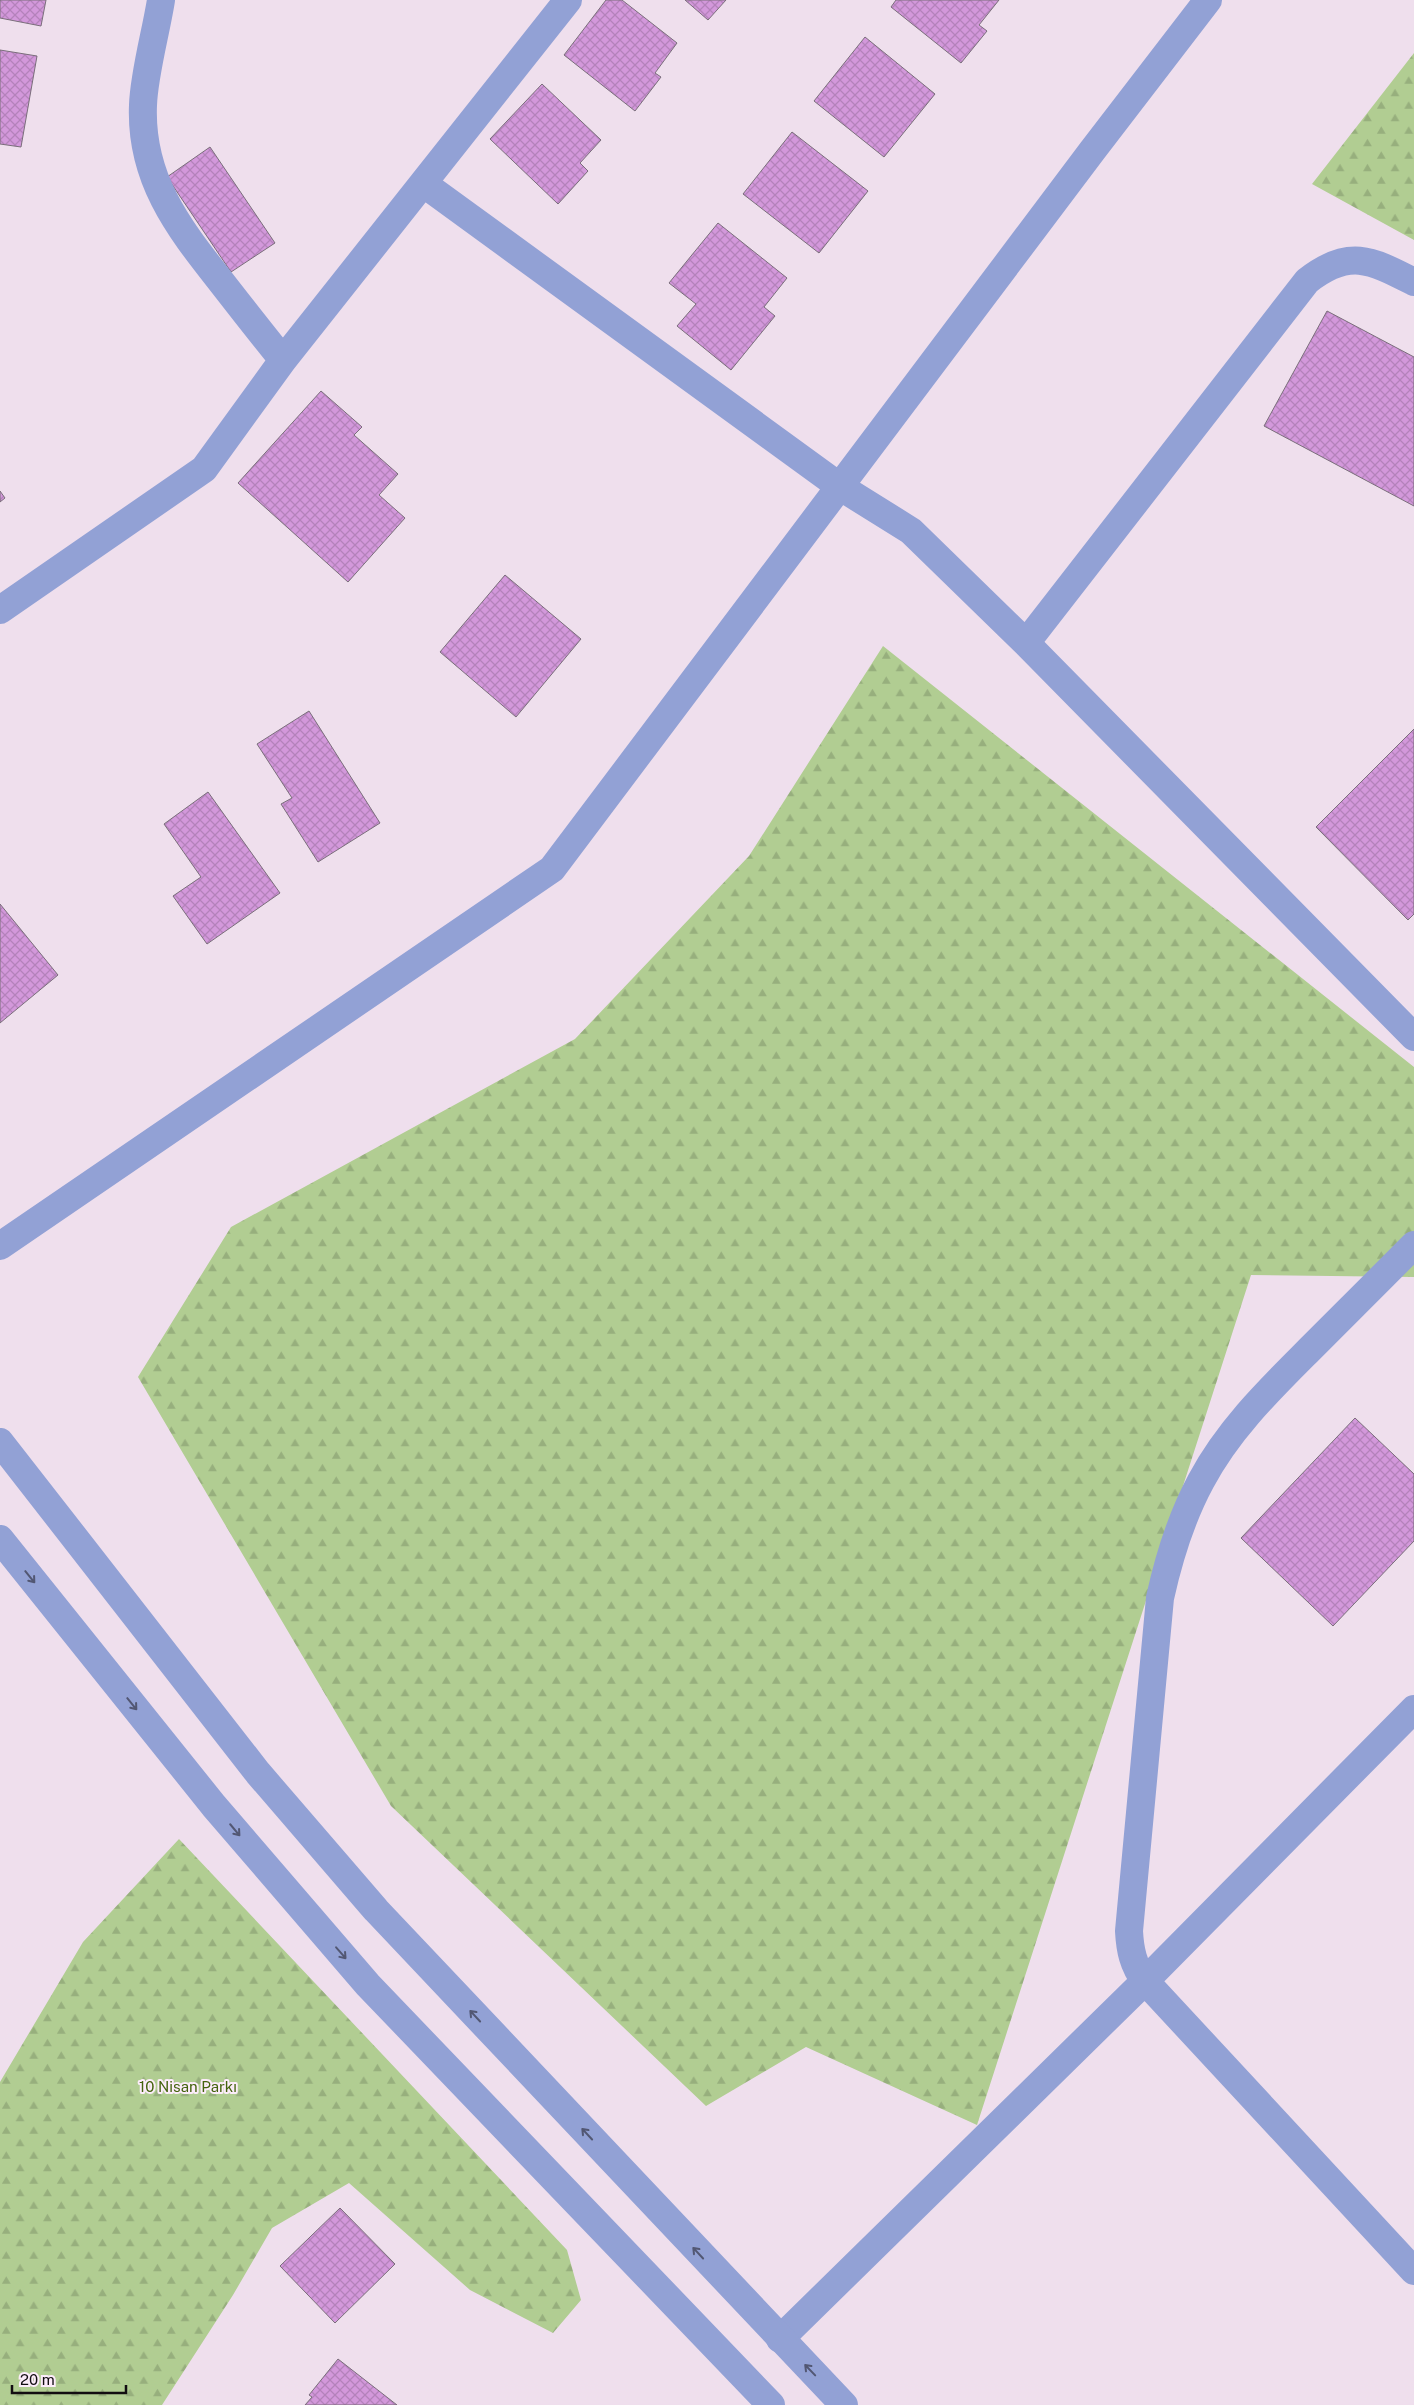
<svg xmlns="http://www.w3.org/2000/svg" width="1414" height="2405" font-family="'Public Sans',sans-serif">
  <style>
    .forest { fill: url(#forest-firs) }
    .building { fill: url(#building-cross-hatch); stroke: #7a6e7b }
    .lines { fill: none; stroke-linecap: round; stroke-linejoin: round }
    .minor { stroke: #92a1d5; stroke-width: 28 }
    .tertiary { stroke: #92a1d5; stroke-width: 28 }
    .oneway { stroke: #525773 }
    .labels { text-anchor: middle; stroke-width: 4; stroke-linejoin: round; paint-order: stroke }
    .park-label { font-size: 15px; fill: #43630d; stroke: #fcecfa }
  </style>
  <defs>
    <pattern id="forest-firs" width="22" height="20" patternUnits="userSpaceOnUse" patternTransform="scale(1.25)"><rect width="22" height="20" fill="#b1cd92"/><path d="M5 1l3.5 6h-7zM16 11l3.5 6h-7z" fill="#97af7d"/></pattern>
    <pattern id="building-cross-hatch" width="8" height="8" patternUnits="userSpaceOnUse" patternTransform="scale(1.25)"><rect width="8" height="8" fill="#d398db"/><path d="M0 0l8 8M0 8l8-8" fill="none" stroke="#b482bb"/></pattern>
  </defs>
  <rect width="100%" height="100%" fill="#efdfed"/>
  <path class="forest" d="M1414 53V240L1312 184Z
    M883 646 1414 1067V1277L1251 1275 977 2125 806 2047 706 2106 391 1806 138 1377 231 1227 575 1039 749 856Z
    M179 1839 567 2250 581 2300 553 2333 470 2290 349 2183 272 2228 233 2295 162 2405H0V2082L83 1942Z"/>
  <path class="building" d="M0 0H46L41 26 0 18Z
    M606 0H622L677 43 655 73 661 77 635 111 564 55Z
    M685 0H726L708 20Z
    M896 0H999L979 25 987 31 961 63 891 7Z
    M865 37 935 94 884 157 814 101Z
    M0 50 37 56 21 147 0 144Z
    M542 84 601 140 580 163 588 171 558 204 490 139Z
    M792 132 868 191 819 253 743 194Z
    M210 147 275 243 231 272 167 177Z
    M718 223 787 278 764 307 775 316 731 370 677 326 696 304 669 283Z
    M1327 311 1414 357V506L1264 426Z
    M321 391 362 427 354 435 398 474 379 495 405 518 348 582 238 483Z
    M0 491 5 498 0 502Z
    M505 575 581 639 516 717 440 652Z
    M309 711 380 823 318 862 281 804 292 798 257 744Z
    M1414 729V914L1408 920 1316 827Z
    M208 792 280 893 207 944 173 896 201 877 164 824Z
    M0 904 58 975 0 1023Z
    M1355 1418 1414 1474V1541L1333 1626 1241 1538Z
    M340 2208 395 2264 335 2323 280 2266Z
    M338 2359 397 2405H305L312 2397 309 2395Z"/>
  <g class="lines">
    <path class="minor" d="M161 0C156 32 144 74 143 105 140 177 177 226 219 279 240 306 261 333 283 360
      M424 184 839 486 911 531 1026 643 1414 1037
      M0 610 204 469 283 360 568 0
      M1026 643 1307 281C1349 248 1371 260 1414 282
      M1414 1245C1379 1280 1344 1315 1309 1350 1269 1390 1228 1430 1201 1481 1181 1518 1169 1557 1160 1598L1129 1931C1130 1950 1133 1965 1145 1981L1414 2271
      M0 1246 552 869 1092 151 1208 0
      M780 2339 1145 1981 1414 1709"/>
    <path class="tertiary" d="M0 1442 258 1773 376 1910 844 2405
      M0 1539 214 1806 368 1985 771 2405"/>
  </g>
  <defs><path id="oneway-shaft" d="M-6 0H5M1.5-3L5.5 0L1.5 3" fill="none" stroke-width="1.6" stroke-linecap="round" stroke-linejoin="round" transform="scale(1.25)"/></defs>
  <g class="oneway">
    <use href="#oneway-shaft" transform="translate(30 1577) rotate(51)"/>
    <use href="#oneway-shaft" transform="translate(132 1704) rotate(51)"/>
    <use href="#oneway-shaft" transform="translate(235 1830) rotate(50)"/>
    <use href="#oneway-shaft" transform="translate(341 1953) rotate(49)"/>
    <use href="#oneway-shaft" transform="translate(475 2016) rotate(-133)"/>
    <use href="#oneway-shaft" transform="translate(587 2134) rotate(-133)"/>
    <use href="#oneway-shaft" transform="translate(698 2253) rotate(-133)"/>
    <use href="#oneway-shaft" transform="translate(810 2370) rotate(-134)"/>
  </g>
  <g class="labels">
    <g class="park-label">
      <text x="188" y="2092">10 Nisan Parkı</text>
    </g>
  </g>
  <path d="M12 2385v8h114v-8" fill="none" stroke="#120d11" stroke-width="2.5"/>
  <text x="20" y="2385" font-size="15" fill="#120d11" stroke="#fcecfa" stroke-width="4" paint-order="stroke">20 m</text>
</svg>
